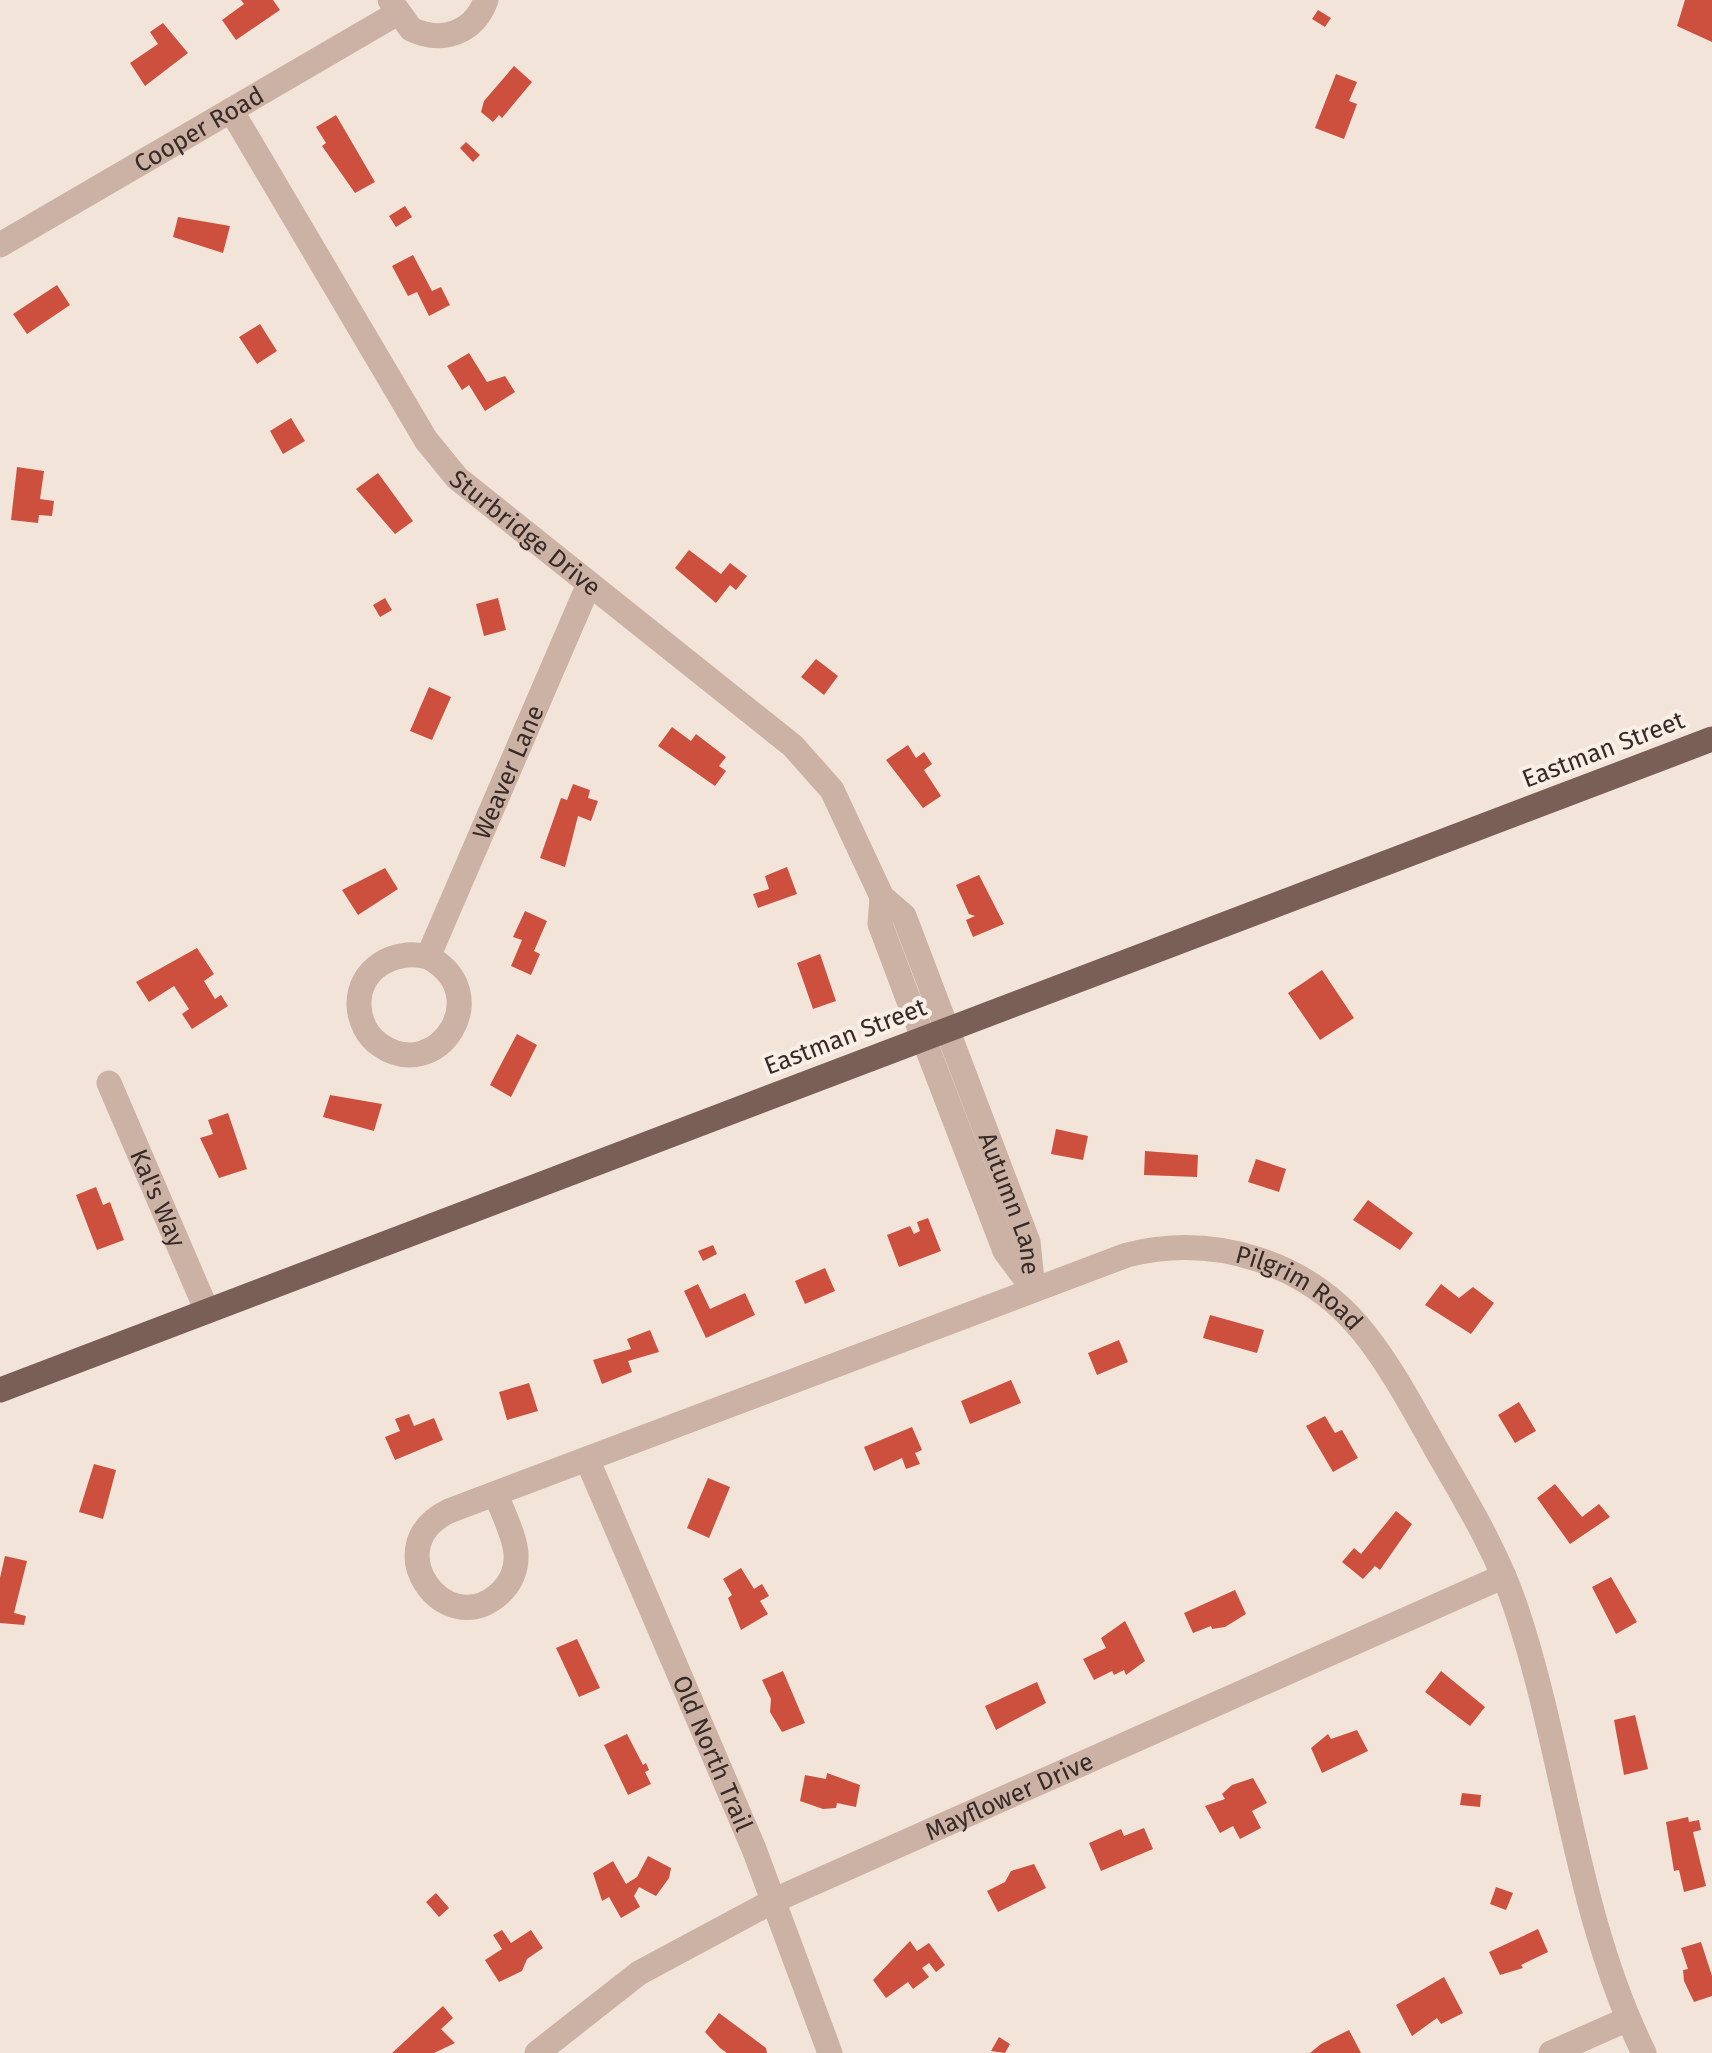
<svg xmlns="http://www.w3.org/2000/svg" width="1712" height="2053" font-family="'Fira Sans',sans-serif">
  <style>
    .building { fill: #cd503e }
    .lines { fill: none; stroke-linecap: round; stroke-linejoin: round }
    .minor { stroke: #ccb2a5; stroke-width: 25 }
    .major { stroke: #7a5f57; stroke-width: 25 }
    .labels { text-anchor: middle; stroke-width: 8; stroke-linejoin: round; paint-order: stroke }
    .street-label { font-size: 25px; fill: #372a27; stroke: #faefe6 }
  </style>
  <rect width="100%" height="100%" fill="#f3e4da"/>
  <path class="building" d="M241 0H273L280 10 236 40 222 20 244 4Z
    M1685 0H1712V42L1677 26Z
    M1318 10 1331 18 1325 27 1312 19Z
    M163 23 188 53 145 86 130 63 158 44 150 32Z
    M514 66 532 82 502 118 499 115 493 122 481 112 484 101Z
    M1336 74 1357 82 1349 101 1357 104 1344 139 1315 128Z
    M336 115 375 182 355 193 322 146 326 143 316 127Z
    M466 142 480 155 473 162 460 148Z
    M405 206 412 217 396 227 389 216Z
    M178 217 230 226 223 253 173 237Z
    M413 255 432 291 441 287 450 305 429 316 417 292 408 296 392 266Z
    M57 285 70 305 27 334 13 314Z
    M260 324 277 351 257 364 239 337Z
    M469 353 487 382 505 376 515 392 485 411 469 385 462 390 447 366Z
    M291 418 305 441 283 454 270 431Z
    M17 467 44 471 40 499 54 501 52 516 39 515 38 523 11 520Z
    M378 473 413 521 395 534 356 489Z
    M689 550 721 574 730 563 747 576 736 590 730 585 716 603 675 568Z
    M385 598 392 610 380 617 373 605Z
    M498 598 506 630 484 636 476 604Z
    M816 659 838 676 824 695 801 677Z
    M429 687 451 697 432 740 410 731Z
    M672 727 691 741 696 734 726 757 719 766 726 771 715 786 658 746Z
    M908 745 916 758 924 752 932 764 924 770 941 796 923 808 886 760Z
    M573 784 590 790 588 798 598 801 591 821 578 816 565 867 540 858 561 798 567 800Z
    M787 867 797 894 758 908 753 894 769 889 765 876Z
    M385 868 398 889 358 915 342 890Z
    M979 875 1004 924 973 937 966 920 975 916 969 914 956 885Z
    M525 911 547 921 534 951 540 954 531 975 511 966 522 940 513 937Z
    M197 948 214 974 204 981 215 999 221 995 228 1006 192 1029 182 1014 189 1009 174 986 149 1002 136 982Z
    M820 954 836 1001 813 1009 797 963Z
    M1322 970 1354 1018 1320 1040 1288 993Z
    M517 1034 537 1045 511 1097 490 1085Z
    M330 1095 382 1104 374 1131 323 1117Z
    M228 1113 247 1169 219 1178 200 1138 213 1134 208 1120Z
    M1056 1129 1088 1136 1083 1160 1051 1154Z
    M1145 1151 1198 1155 1197 1177 1144 1175Z
    M1256 1159 1286 1169 1279 1192 1248 1182Z
    M96 1187 103 1205 110 1202 124 1240 97 1250 76 1195Z
    M1368 1200 1413 1233 1400 1250 1353 1220Z
    M928 1218 941 1251 899 1267 887 1235 910 1226 914 1234 920 1231 917 1222Z
    M713 1245 717 1254 703 1261 698 1251Z
    M825 1268 835 1291 805 1304 795 1281Z
    M698 1284 710 1309 745 1293 755 1315 706 1338 684 1291Z
    M1441 1284 1459 1298 1473 1287 1494 1303 1471 1334 1425 1305Z
    M1210 1315 1264 1330 1257 1353 1203 1338Z
    M650 1330 659 1352 628 1361 632 1372 602 1384 593 1360 631 1349 627 1339Z
    M1119 1340 1128 1362 1097 1375 1088 1353Z
    M1011 1380 1021 1403 970 1424 961 1401Z
    M529 1383 538 1411 507 1420 499 1392Z
    M1519 1402 1536 1431 1515 1443 1498 1415Z
    M409 1414 414 1426 434 1418 443 1440 395 1460 385 1437 400 1431 395 1419Z
    M1325 1416 1335 1433 1342 1430 1358 1458 1333 1472 1306 1426Z
    M912 1427 922 1450 915 1453 920 1464 906 1469 902 1458 874 1471 864 1447Z
    M94 1464 116 1470 103 1519 79 1512Z
    M708 1478 730 1487 709 1538 687 1528Z
    M1555 1484 1582 1517 1599 1504 1610 1517 1570 1544 1537 1498Z
    M1396 1511 1412 1524 1380 1570 1375 1566 1363 1579 1342 1562 1354 1548 1361 1554Z
    M5 1556 27 1561 14 1613 26 1616 24 1625 0 1623V1578Z
    M741 1568 754 1589 762 1584 769 1596 760 1601 768 1614 741 1630 728 1598 732 1595 723 1579Z
    M1611 1577 1637 1622 1616 1634 1592 1587Z
    M1235 1590 1246 1614 1225 1627 1212 1629 1211 1626 1193 1633 1184 1613Z
    M1125 1621 1145 1661 1126 1675 1124 1670 1114 1675 1112 1671 1094 1680 1083 1659 1106 1648 1101 1638Z
    M577 1639 600 1688 579 1697 556 1648Z
    M783 1671 805 1723 782 1732 770 1712 771 1699 762 1680Z
    M1441 1671 1485 1707 1470 1726 1425 1692Z
    M1037 1682 1046 1703 996 1730 985 1706Z
    M1635 1715 1648 1769 1624 1775 1614 1720Z
    M1357 1730 1368 1751 1322 1773 1311 1748 1328 1734 1331 1739Z
    M627 1734 643 1765 646 1763 649 1770 645 1772 651 1784 628 1795 604 1745Z
    M827 1773 860 1785 856 1807 837 1803 836 1808 823 1809 800 1801 805 1775 826 1779Z
    M1253 1778 1267 1803 1252 1811 1261 1828 1240 1839 1233 1826 1220 1833 1205 1806 1225 1799 1222 1794 1232 1785Z
    M1462 1793 1481 1795 1480 1807 1460 1805Z
    M1688 1817 1689 1822 1699 1820 1701 1830 1693 1832 1706 1886 1684 1892 1679 1870 1674 1871 1666 1822Z
    M1144 1828 1153 1849 1101 1871 1089 1843 1121 1829 1124 1836Z
    M648 1856 671 1868 669 1878 656 1896 639 1887 634 1896 640 1907 621 1918 609 1897 602 1901 593 1873 613 1861 626 1884 637 1877Z
    M1034 1864 1046 1888 998 1912 987 1891 1005 1882 1011 1871Z
    M1496 1887 1513 1893 1506 1910 1490 1904Z
    M436 1893 449 1908 439 1917 426 1902Z
    M1538 1929 1548 1952 1521 1965 1523 1968 1500 1975 1489 1952Z
    M502 1930 511 1943 531 1930 543 1948 527 1959 522 1971 499 1982 485 1960 502 1949 493 1935Z
    M910 1941 917 1951 929 1943 945 1965 936 1972 929 1963 922 1968 929 1977 913 1989 908 1982 886 1998 873 1980Z
    M1701 1942 1712 1976V1996L1694 2002 1684 1981 1683 1970 1688 1969 1681 1948Z
    M1444 1977 1463 2013 1441 2024 1437 2018 1412 2036 1396 2005Z
    M443 2006 453 2018 441 2029 455 2043 434 2053H392Z
    M719 2013 766 2048 767 2053H727L720 2048 705 2032Z
    M1349 2030 1361 2053H1310L1321 2044Z
    M999 2037 1010 2044 1005 2053 991 2051Z"/>
  <g class="lines">
    <g class="minor">
      <path d="M390 0 411 29C442 44 474 33 486 0"/>
      <path id="s1" d="M231 110 426 440 457 478 793 746 832 790 882 897 904 916 1028 1242 1033 1289"/>
      <path id="s2" d="M0 245 396 14"/>
      <path d="M882 897 880 924 906 993 1005 1251 1033 1289"/>
      <path id="s3" d="M428 957C395 948 358 968 359 1006 360 1021 367 1036 380 1045 438 1085 497 993 428 957L589 584"/>
      <path id="s4" d="M109 1083 207 1311"/>
      <path id="s5" d="M587 1459 754 1849 830 2053"/>
      <path id="s6" d="M496 1494C502 1512 514 1533 516 1553 517 1569 511 1584 498 1595 444 1641 376 1546 449 1511L1127 1255C1214 1233 1308 1262 1364 1333 1392 1368 1414 1410 1436 1449 1466 1501 1498 1553 1517 1611 1565 1756 1576 1915 1644 2053"/>
      <path id="s7" d="M537 2053 639 1973 775 1900 1504 1576"/>
      <path d="M1551 2053 1628 2019"/>
    </g>
    <path class="major" d="M0 1390 1712 739"/>
  </g>
  <g class="labels">
    <g class="street-label">
      <text dy="9" stroke="none"><textPath href="#s2" startOffset="230">Cooper Road</textPath></text>
      <text dy="9" stroke="none"><textPath href="#s1" startOffset="520">Sturbridge Drive</textPath></text>
      <text transform="translate(1603 749) rotate(-21)" y="9">Eastman Street</text>
      <text dy="9" stroke="none"><textPath href="#s3" startOffset="515">Weaver Lane</textPath></text>
      <text transform="translate(845 1036) rotate(-21)" y="9">Eastman Street</text>
      <text dy="9" stroke="none"><textPath href="#s4" startOffset="125">Kal's Way</textPath></text>
      <text dy="9" stroke="none"><textPath href="#s1" startOffset="1375">Autumn Lane</textPath></text>
      <text dy="9" stroke="none"><textPath href="#s6" startOffset="1188">Pilgrim Road</textPath></text>
      <text dy="9" stroke="none"><textPath href="#s5" startOffset="320">Old North Trail</textPath></text>
      <text dy="9" stroke="none"><textPath href="#s7" startOffset="540">Mayflower Drive</textPath></text>
    </g>
  </g>
</svg>
